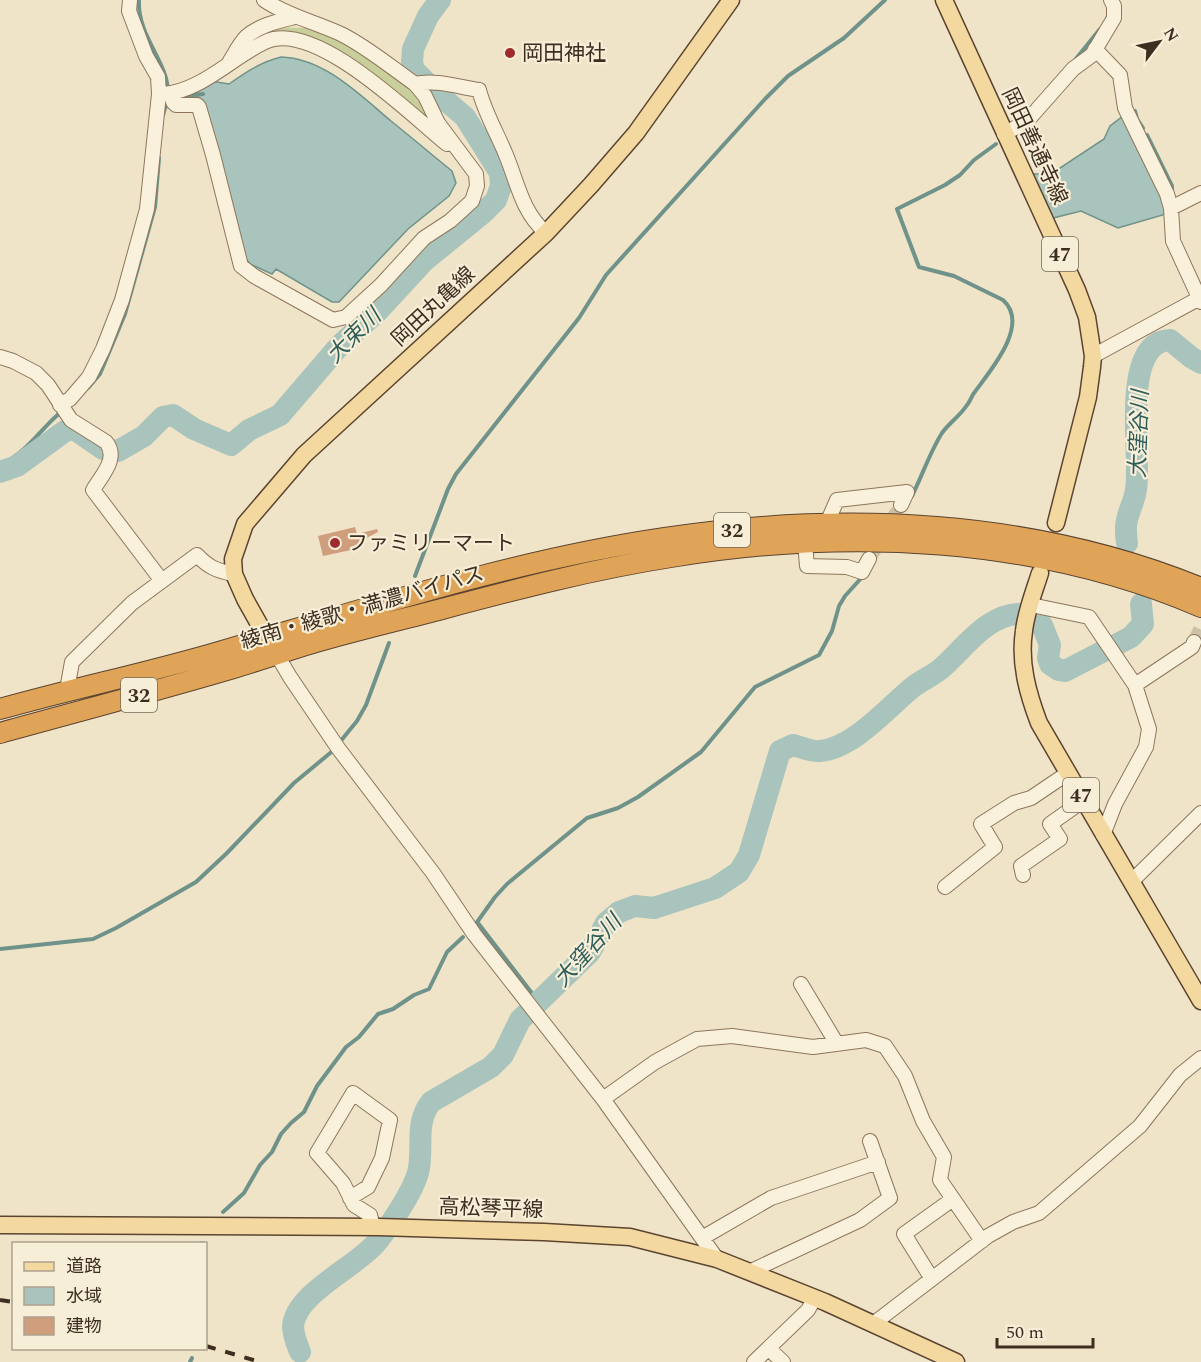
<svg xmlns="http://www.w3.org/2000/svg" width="1201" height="1362" font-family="Spectral,'Noto Sans JP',serif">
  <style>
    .green { fill: #c9cf9b }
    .water { fill: #a9c4bc; stroke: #6f938a; stroke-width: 1.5 }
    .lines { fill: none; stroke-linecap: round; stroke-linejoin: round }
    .stream { stroke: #6f938a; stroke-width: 4 }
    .river { stroke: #a9c4bc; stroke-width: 22 }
    .building { fill: #cf9f7d }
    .minor-tunnel { stroke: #ccc0a6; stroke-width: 14; stroke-dasharray: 14 7; stroke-linecap: butt }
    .minor-casing { stroke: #8d765c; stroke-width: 16 }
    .major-casing { stroke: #5b4430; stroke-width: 19 }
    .highway-casing { stroke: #5b4430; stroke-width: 22 }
    .minor { stroke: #faf1dc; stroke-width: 14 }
    .major { stroke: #f3d9a0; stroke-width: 16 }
    .highway { stroke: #e0a458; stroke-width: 20 }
    .rail { stroke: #3d2e20; stroke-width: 4; stroke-dasharray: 10 10; stroke-linecap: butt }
    .poi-dot { fill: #9e2a2b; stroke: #f7eed8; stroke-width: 2 }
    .labels { text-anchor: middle; stroke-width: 4.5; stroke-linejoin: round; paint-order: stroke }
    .shield { fill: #f7eed8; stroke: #756857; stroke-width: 1.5 }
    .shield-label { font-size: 20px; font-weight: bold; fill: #3d2e20 }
    .poi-label { font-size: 21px; fill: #3d2e20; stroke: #f7eed8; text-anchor: start }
    .street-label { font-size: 21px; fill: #3d2e20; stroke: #f7eed8 }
    .water-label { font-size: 22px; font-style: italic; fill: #2f5d5a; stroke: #f7eed8 }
  </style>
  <rect width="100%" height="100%" fill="#f0e4c8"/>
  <path class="green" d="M272 27 305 28 345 43 394 76 420 97 444 137 292 35 239 53 248 40Z"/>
  <path class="water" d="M281 57C324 58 360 95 391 121 411 137 431 154 452 171L456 183 449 196 408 229 339 302H332L276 269 272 274 250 264 243 255 238 227 206 108 198 98V90L211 81 229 84C246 72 261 62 281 57Z
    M1123 116C1134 150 1158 179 1166 214L1118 228 1081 211 1049 219 1029 174H1051L1104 139 1110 126Z"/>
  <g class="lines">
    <path class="stream" d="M139 0C137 35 167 61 168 91
      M1075 60 1100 29
      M180 97 203 94
      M1135 111 1137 119 1143 128
      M163 115 168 99
      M1147 135 1172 186V192
      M88 388 100 374 125 314 155 207 159 158
      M0 465C27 453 40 429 62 411
      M912 496C922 476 930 452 942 433 949 423 960 416 967 405 970 402 971 397 974 393 989 372 1031 325 1003 300L954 276 919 267 897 209 945 185 960 175 974 160 996 144
      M415 576 448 489 456 474 579 318 606 275 765 99 788 76 844 38 885 0
      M339 743 357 721 366 705 389 643
      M478 923 538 1001
      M475 925 495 897 507 884 587 818 618 808 638 797 701 752 755 687 819 655 832 631 839 606 845 596 864 575
      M0 949 93 939 116 928 196 882 227 853 294 783 335 749
      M223 1212 244 1193 260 1165 272 1152 281 1134 291 1123 304 1112 317 1086 346 1047 359 1037 378 1014 393 1009 414 995 429 989 447 952 463 937
      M201 1244 202 1243
      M190 1362 192 1358"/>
    <path class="river" d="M0 472 17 466 65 431 74 429 103 449 118 451 144 436 163 417 173 415 194 429 231 445 249 430 280 415 340 345 376 313 424 261 483 213 496 200 501 186 500 173 465 117 438 94 414 70 412 62 413 49 428 16 440 0
      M1127 543C1126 536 1125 527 1127 520 1129 510 1135 500 1136 489 1142 459 1119 341 1170 340L1192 358 1201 363
      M1042 625 1050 645 1048 658 1050 664 1059 670 1065 671 1131 637 1143 624 1141 604
      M300 1352C297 1344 293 1335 293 1326 296 1293 356 1267 376 1243 389 1227 416 1188 419 1168 423 1145 415 1122 431 1102L491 1067 503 1055 520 1020 590 952 606 923 619 912 635 906 654 908 715 888 739 872 749 855 780 751 793 745C801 747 812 752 820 751 854 748 888 707 913 687 923 679 935 675 944 666 965 647 990 612 1022 614"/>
  </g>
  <path class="building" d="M355 527 357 534 377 529 378 532 359 542 360 545 350 547 351 550 323 556 318 536Z"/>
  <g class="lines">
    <path class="minor-tunnel" d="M869 559 901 505
      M1194 642 1201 628"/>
    <defs>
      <path id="minor" d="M264 0C288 16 315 22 341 34 367 47 391 67 415 84 434 79 459 87 479 90 485 113 497 133 506 155 518 184 522 212 546 233
        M1095 49 1120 75 1125 108 1167 194 1171 208 1173 241 1201 302
        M230 61C235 53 240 43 246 37 259 25 279 21 295 17
        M171 93 173 102 176 105H197L199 107 213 155 241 266 254 276 333 320 346 317 381 285 424 238 450 221 472 201 477 186 476 174 438 123 425 96 415 84
        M164 94C203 90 231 58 265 42 314 18 411 115 447 144
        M1004 134 1027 121 1073 69 1092 55 1114 18V6L1111 0
        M1171 208 1201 193
        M1093 356 1198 299
        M0 357 13 361 36 373 48 385 71 420 106 442C119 458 102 475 93 490L162 581
        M60 405 70 399 89 377 103 349 122 300 147 209 159 94 158 77 146 56 129 11 130 0
        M827 523 837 500 907 492 901 505
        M805 543 807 566 847 567 862 572 869 559
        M1031 605 1089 617 1135 685 1149 729 1146 747 1115 804 1103 835
        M277 655 290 677 338 748 433 873 474 934 603 1099 717 1259
        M1135 685 1192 647 1194 642
        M67 690 72 662 132 603 197 555C208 567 217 571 234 574
        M1023 875 1021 866 1060 839 1050 824 1084 800
        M1132 881 1201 813
        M945 887 995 847 981 824 1014 803 1031 798 1068 773
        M801 984 837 1044
        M603 1099 655 1062 697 1039 732 1036 813 1047 866 1040 885 1046 905 1076 923 1121 944 1157 940 1180 982 1241
        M350 1198 368 1187 382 1158 390 1120 353 1093 317 1153 343 1183 354 1205 370 1215 373 1227
        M702 1238 771 1198 878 1162
        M749 1272 860 1220 890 1198 870 1141
        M932 1279 904 1234 953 1199
        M873 1324 988 1236 1013 1222 1039 1213 1140 1126 1180 1075 1201 1058
        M769 1349 783 1362
        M754 1362 808 1310 814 1299"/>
      <path id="major" d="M944 0 1077 290 1087 317 1093 356 1092 367 1088 397 1056 523
        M1040 573C1034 592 1026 612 1024 631 1019 663 1028 694 1039 723L1201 1001
        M273 649 245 599 234 574 233 559 245 524 304 455 546 233 591 185 636 133 731 0
        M0 1225 379 1227 544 1232 630 1237 717 1259 825 1302 956 1362"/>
      <path id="highway" d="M0 709C74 688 148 673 222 651 368 608 514 560 665 538 843 511 1033 519 1201 588
        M0 733C76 712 152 692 227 670 257 661 286 651 316 642 357 630 400 620 442 609 517 589 594 569 671 557 847 528 1036 536 1201 607"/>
    </defs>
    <use href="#minor" class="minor-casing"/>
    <use href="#major" class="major-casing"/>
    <use href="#highway" class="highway-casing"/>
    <use href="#minor" class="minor"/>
    <use href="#major" class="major"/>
    <use href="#highway" class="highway"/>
    <path class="rail" d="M0 1300 14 1302
      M206 1346 260 1362"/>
  </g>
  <g class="poi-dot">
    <circle cx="510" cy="53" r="6"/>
    <circle cx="335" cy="543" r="6"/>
  </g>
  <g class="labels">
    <g class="shield">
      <rect x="1042" y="237" width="36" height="34" rx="4.5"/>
      <rect x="714" y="513" width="36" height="34" rx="4.5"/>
      <rect x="121" y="678" width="36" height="34" rx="4.5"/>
      <rect x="1063" y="778" width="36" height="34" rx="4.5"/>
    </g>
    <g class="shield-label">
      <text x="1060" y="261">47</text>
      <text x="732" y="537">32</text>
      <text x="139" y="702">32</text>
      <text x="1081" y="802">47</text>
    </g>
    <g class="poi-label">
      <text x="522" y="60">岡田神社</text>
      <text x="347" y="550">ファミリーマート</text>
    </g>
    <g class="street-label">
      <text transform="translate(1035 146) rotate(65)" y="7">岡田善通寺線</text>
      <text transform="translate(433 306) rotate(-43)" y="7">岡田丸亀線</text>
      <text transform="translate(362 607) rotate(-16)" y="7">綾南・綾歌・満濃バイパス</text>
      <text transform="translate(491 1208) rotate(2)" y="7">高松琴平線</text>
    </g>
    <g class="water-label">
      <text transform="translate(353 335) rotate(-45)" y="8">大束川</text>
      <text transform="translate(1138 434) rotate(-88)" y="8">大窪谷川</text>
      <text transform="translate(587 950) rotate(-48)" y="8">大窪谷川</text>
    </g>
  </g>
  <rect x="12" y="1242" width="195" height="108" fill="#f7eed8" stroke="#ada18e" stroke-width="1.5"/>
  <rect x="24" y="1262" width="30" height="9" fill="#f3d9a0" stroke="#ada18e" stroke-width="1.5"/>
  <text x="66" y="1272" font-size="18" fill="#3d2e20">道路</text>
  <rect x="24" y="1287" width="30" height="18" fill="#a9c4bc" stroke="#ada18e" stroke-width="1.5"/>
  <text x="66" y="1302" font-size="18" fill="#3d2e20">水域</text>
  <rect x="24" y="1317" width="30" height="18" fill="#cf9f7d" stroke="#ada18e" stroke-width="1.5"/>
  <text x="66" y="1332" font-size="18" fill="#3d2e20">建物</text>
  <g transform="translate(1159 42) rotate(58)" stroke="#f7eed8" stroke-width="4.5" paint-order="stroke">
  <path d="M0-4.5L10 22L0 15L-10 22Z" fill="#3d2e20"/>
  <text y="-9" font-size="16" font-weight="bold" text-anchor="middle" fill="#3d2e20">N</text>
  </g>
  <path d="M997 1338v9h96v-9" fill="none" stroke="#3d2e20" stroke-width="3"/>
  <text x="1006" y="1338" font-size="18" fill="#3d2e20" stroke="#f7eed8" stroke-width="4.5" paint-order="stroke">50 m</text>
</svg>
